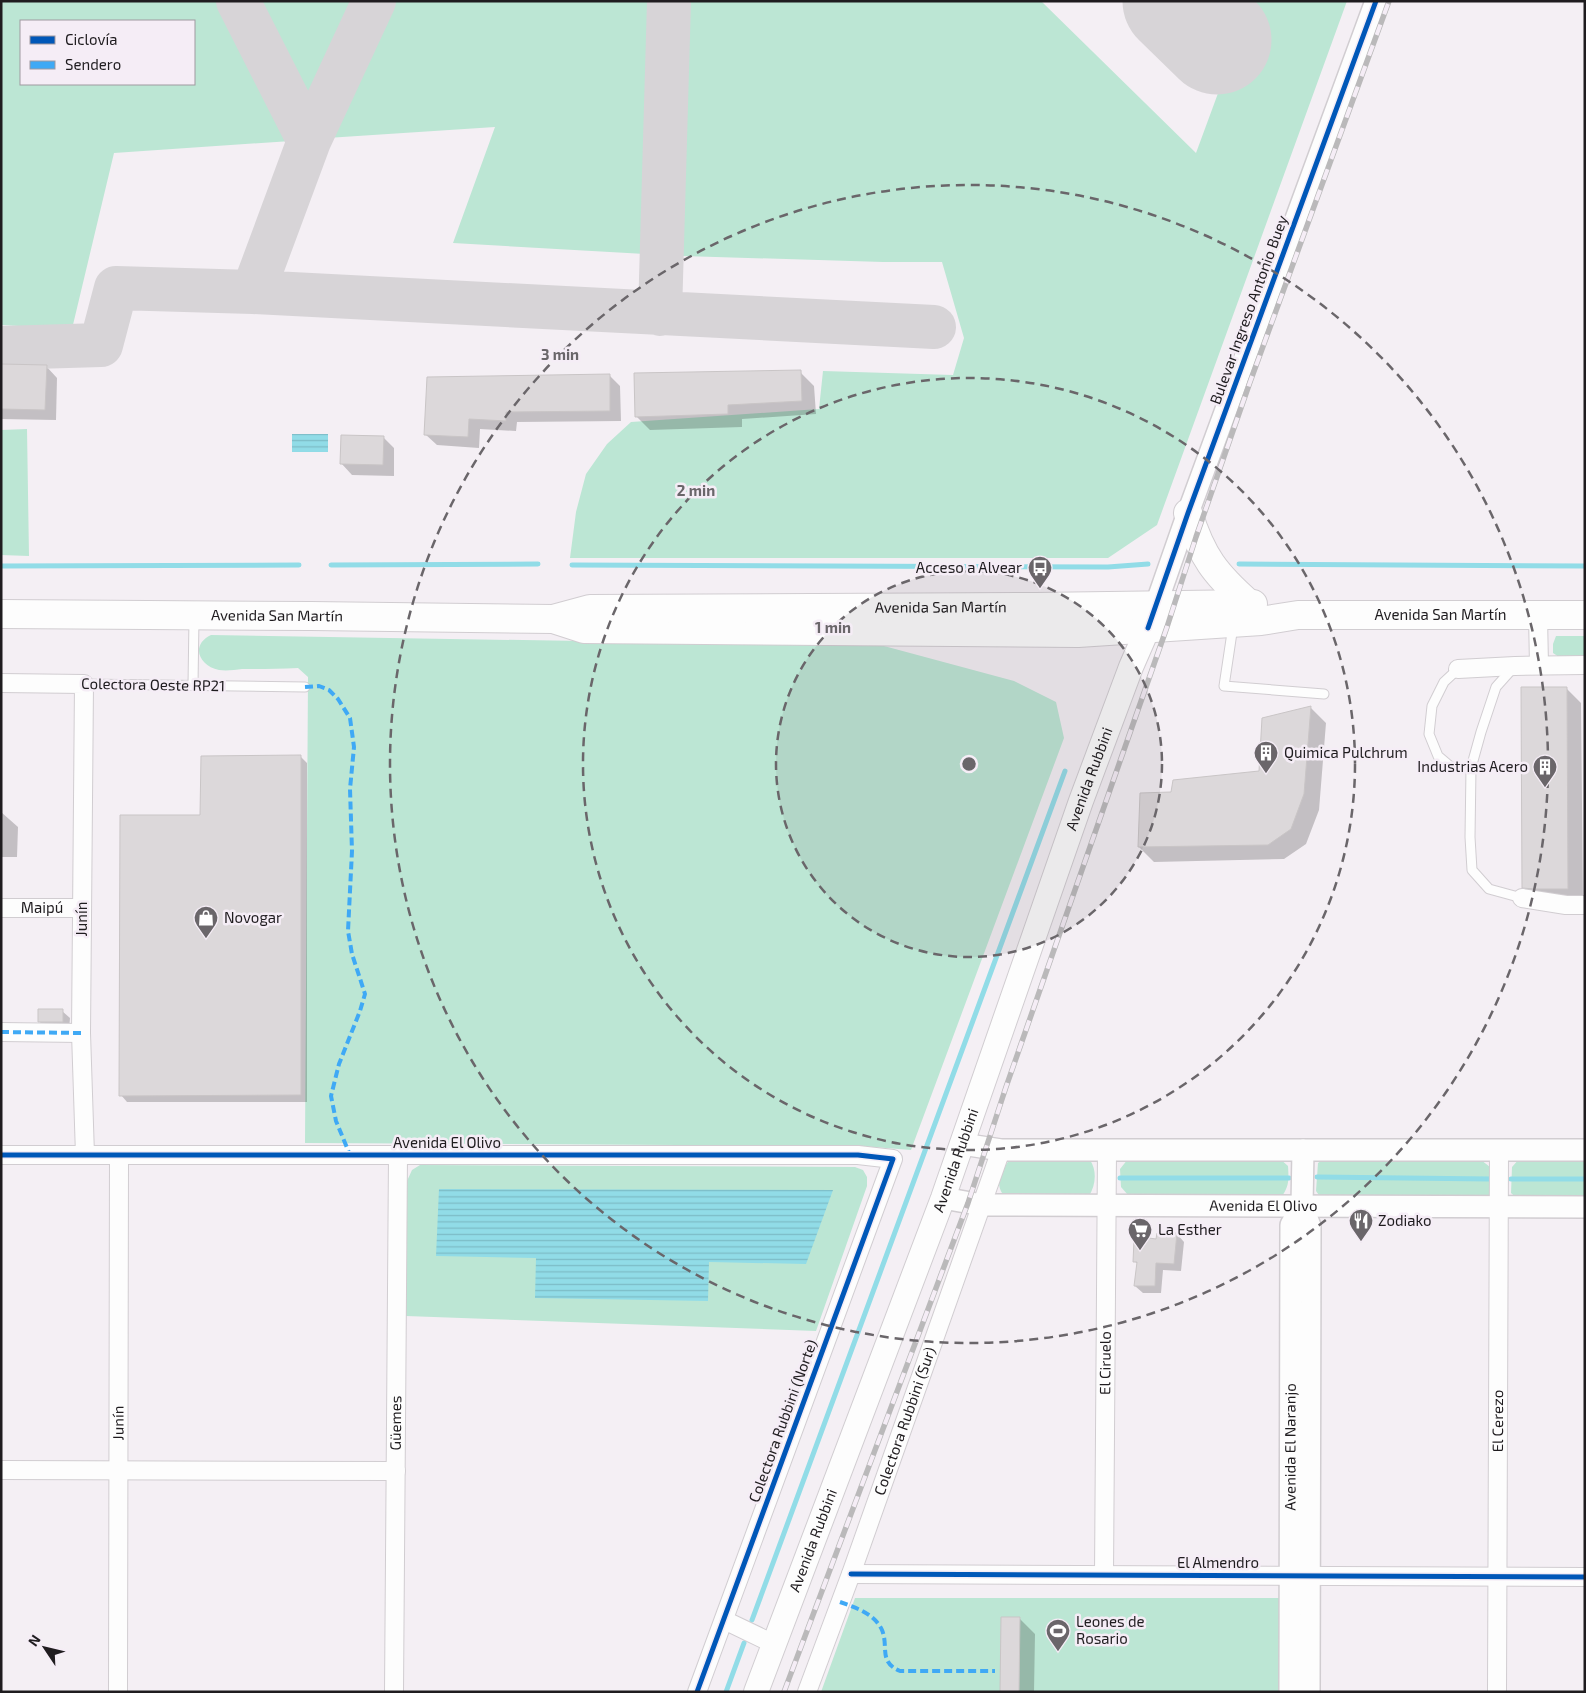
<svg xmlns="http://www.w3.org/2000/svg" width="1586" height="1693" font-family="'Exo 2',sans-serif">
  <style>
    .grass { fill: #bce6d4; fill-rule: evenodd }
    .water { fill: url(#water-rules) }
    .shadow { fill: #0003 }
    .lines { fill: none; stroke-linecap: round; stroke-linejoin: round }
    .stream { stroke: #91dce7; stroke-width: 5 }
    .taxiway { stroke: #d7d4d7; stroke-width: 44 }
    .runway { stroke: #d7d4d7; stroke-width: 109 }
    .building { fill: #dcd8da; stroke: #c9c5c6 }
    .service-casing { stroke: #d1cdd1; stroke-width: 11 }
    .minor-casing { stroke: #d1cdd1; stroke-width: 20 }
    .tertiary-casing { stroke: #d1cdd1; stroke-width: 24 }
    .secondary-casing { stroke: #d1cdd1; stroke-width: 26 }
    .primary-casing { stroke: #d1cdd1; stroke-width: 30 }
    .service { stroke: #fdfdfd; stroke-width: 9 }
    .minor { stroke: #fdfdfd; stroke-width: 18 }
    .tertiary { stroke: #fdfdfd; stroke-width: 21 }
    .secondary { stroke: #fdfdfd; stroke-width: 24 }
    .primary { stroke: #fdfdfd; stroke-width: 28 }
    .rail-casing { stroke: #bab9ba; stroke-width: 5.5 }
    .rail { stroke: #f5edf6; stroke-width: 4; stroke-dasharray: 11; stroke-linecap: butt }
    .quiet { stroke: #3fa9f5; stroke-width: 4; stroke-dasharray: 8 4; stroke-linecap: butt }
    .cycleway-casing { stroke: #f5edf6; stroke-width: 8 }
    .cycleway { stroke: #0057b8; stroke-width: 5 }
    .ring { fill: none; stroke: #6a666a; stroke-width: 2.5; stroke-dasharray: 9 6 }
    .labels { text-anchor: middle; stroke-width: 5; stroke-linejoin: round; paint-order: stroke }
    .street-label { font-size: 15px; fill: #1f1c1f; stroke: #f5edf6 }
    .poi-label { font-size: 15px; fill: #1f1c1f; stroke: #f5edf6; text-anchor: start }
    .centre { fill: #6a666a; stroke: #f5edf6; stroke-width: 2.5 }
    .ring-label { font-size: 15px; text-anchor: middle; font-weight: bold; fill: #6a666a; stroke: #f5edf6; stroke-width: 5; stroke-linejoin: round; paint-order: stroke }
  </style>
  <defs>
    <pattern id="water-rules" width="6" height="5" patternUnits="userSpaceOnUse" patternTransform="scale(1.25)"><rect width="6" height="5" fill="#91dce7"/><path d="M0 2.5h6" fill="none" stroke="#7dbcc6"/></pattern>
  </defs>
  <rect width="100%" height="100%" fill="#f4eff4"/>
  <path class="grass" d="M1 1H219L291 141 114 153 72 329 1 325ZM21 21H194V84H21Z
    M256 1H351L306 100Z
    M391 1H649L645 254 453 243 495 127 327 138Z
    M685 1H1041L1196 153 1252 1H1347L1157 525 1108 558H570L576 512 586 474 607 444 631 422 819 409 823 371 953 375 964 338 942 262H883L683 256Z
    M27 429 29 556 1 555V430Z
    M211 635 884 646 1014 681 1056 702 1064 738 911 1150 861 1146 305 1143 308 677 298 668C279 669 261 669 242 669 235 670 226 671 219 670 199 666 190 645 211 635Z
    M1556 636H1585V660L1559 657 1553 653V644Z
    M1279 1158 1288 1166C1289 1181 1289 1186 1281 1198L1128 1195 1121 1187 1120 1169 1128 1159Z
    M1325 1158 1481 1160 1490 1167 1491 1179 1490 1195 1484 1201 1321 1198 1316 1191 1318 1163Z
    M1520 1158H1585V1199L1520 1201 1511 1193 1512 1167Z
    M1010 1159 1090 1160C1097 1170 1096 1185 1089 1196L1007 1199C993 1186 1000 1172 1010 1159Z
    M420 1165 855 1167 863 1170 867 1177V1186L816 1331 406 1316 407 1181 412 1170Z
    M855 1598H1280L1279 1692H821Z"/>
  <path class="water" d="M292 434H328V452H292Z
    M439 1189 833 1190 806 1264 709 1262 708 1301 535 1298 536 1258 436 1256Z"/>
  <path class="shadow" d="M1 365 46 366 57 378 56 420 1 419Z
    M800 372 814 386 816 414 742 419V427L650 430 636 416Z
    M609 375 620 386 621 421 517 422 516 431 480 429 479 448 437 445 425 434 428 378Z
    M383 437 394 448V476L352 475 341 463Z
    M1566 688 1581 703 1583 904 1539 902 1524 887Z
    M1311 708 1326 723 1319 810 1306 844 1284 859 1154 862 1139 847 1172 793 1260 772Z
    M300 756 307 763V1102H127L121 1095 202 816Z
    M1 812 18 827 17 857H1Z
    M62 1011 70 1018 69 1029H46L39 1021Z
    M1177 1234 1184 1242 1181 1271 1163 1270 1161 1293H1143L1135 1286 1138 1264 1134 1261 1157 1240Z
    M1020 1619 1035 1634 1034 1692H1002Z"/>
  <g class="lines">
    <path class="stream" d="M1239 564 1585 566
      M331 565 538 564
      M572 565 1108 567 1148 564
      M1 566 299 565
      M1317 1177 1491 1179
      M1120 1178H1289
      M1511 1179H1585
      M752 1620 1065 771
      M726 1692 744 1643"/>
    <path class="taxiway" d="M238 1 309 141
      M253 292 309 141 374 1
      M660 314 669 1
      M1 348 101 345 116 288 253 292 934 327"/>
    <path class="runway" d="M1177 1 1217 40"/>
  </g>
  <path class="building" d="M1 364 47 365 45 410 1 409Z
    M801 370 802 401 728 405V414L635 417 634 373Z
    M610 374V411L506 412V421L469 419 468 437 424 435 427 377Z
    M341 435 384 436 383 465 340 464Z
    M1521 687H1567L1568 889H1534L1522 888Z
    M1311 706 1304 794 1291 829 1268 845 1138 847 1140 793 1171 792 1173 780 1259 771 1262 718Z
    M301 755V1095L119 1096 120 815H200L201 756Z
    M38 1009H63V1022H38Z
    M1157 1233H1177L1174 1264 1156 1263 1155 1286H1134L1137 1262H1133L1134 1240H1139L1141 1237 1156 1239Z
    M1001 1617H1020L1019 1692H1000Z"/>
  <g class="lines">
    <defs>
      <path id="service" d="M1233 626 1224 686 1324 694
        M1513 668 1496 687 1481 732 1471 768 1470 837 1472 870 1489 889 1522 898
        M1458 669 1444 682 1432 706 1429 734 1438 756 1451 767 1471 768
        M84 684 305 687
        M193 685 194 618"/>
      <g id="minor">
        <path d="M1538 616 1539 665"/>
        <path d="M1458 669 1515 666 1585 665"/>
        <path d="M1 683 84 684 81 1033 85 1155"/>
        <path d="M1522 898 1566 905H1585"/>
        <path id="s1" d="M1 908H82"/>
        <path d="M1 1032 81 1033"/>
        <path d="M1 1155H858L893 1159 697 1692"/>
        <path d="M1 1470 396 1471"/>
        <path d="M851 1574 1585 1577"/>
        <path id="s2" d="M1104 1575 1107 1150"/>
        <path d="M724 1620 774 1644"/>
        <path id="s3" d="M118 1692 119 1155"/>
        <path id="s4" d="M394 1692 398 1155"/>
        <path id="s5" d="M807 1692 851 1574 1001 1150"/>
        <path id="s6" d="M1497 1692 1499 1150"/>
      </g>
      <g id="tertiary">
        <path d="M1151 619 1188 513 1376 1"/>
        <path d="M962 1144 1001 1150H1585"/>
        <path d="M1303 1150 1302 1206 1310 1226 1309 1692"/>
        <path id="s7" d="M943 1198 982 1205 1585 1207"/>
        <path id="s8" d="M1290 1692 1291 1225 1302 1206"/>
      </g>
      <g id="secondary">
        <path id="s9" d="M756 1692 943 1198 1081 801 1131 667 1148 628"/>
      </g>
      <g id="primary">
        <path d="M1188 513C1202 557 1215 574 1249 604"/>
        <path id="s10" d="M1 614 311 616 553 619 584 629 1078 633 1261 621 1298 615H1585"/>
        <path id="s11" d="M553 619 590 609 1036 607 1253 604"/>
      </g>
    </defs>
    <use href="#service" class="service-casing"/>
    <use href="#minor" class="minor-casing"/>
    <use href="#tertiary" class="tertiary-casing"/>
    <use href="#secondary" class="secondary-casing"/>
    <use href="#primary" class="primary-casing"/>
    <use href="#service" class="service"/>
    <use href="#minor" class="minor"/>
    <use href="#tertiary" class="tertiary"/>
    <use href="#secondary" class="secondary"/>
    <use href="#primary" class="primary"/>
    <defs>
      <path id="rail" d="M784 1692 968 1203 1006 1087 1167 627 1196 537 1250 382 1389 1"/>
    </defs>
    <use href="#rail" class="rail-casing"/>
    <use href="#rail" class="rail"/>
    <path class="quiet" d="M305 687 319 686 329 690 338 699 350 718 354 747 350 789 352 851 348 931 352 954 365 994 360 1011 339 1064 331 1096 336 1121 350 1155
      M1 1032 81 1033
      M840 1602C856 1608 874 1613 882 1630 889 1647 878 1662 900 1671H995"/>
    <defs>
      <path id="cycleway" d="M1148 628 1188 513 1376 1
        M1 1155H858L893 1159 697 1692
        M851 1574 1585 1577"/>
    </defs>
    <use href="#cycleway" class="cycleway-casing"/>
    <use href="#cycleway" class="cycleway"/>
  </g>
  <circle cx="969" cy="764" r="193" fill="#6a666a" fill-opacity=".12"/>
  <g class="ring">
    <circle cx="969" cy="764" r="193"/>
    <circle cx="969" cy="764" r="386"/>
    <circle cx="969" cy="764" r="579"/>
  </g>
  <defs>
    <symbol id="bus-pin" viewBox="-11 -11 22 30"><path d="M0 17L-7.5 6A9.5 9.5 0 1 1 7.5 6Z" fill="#6a666a" stroke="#f5edf6"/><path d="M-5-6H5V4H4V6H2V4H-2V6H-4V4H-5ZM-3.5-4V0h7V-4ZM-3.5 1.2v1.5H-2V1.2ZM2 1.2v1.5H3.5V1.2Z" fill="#fff"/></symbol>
    <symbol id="building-pin" viewBox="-11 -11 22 30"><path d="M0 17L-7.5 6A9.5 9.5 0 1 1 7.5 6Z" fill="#6a666a" stroke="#f5edf6"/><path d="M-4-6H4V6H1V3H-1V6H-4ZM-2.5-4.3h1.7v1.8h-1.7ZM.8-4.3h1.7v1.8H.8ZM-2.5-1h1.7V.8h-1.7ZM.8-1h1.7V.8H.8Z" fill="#fff"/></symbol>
    <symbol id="shop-pin" viewBox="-11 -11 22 30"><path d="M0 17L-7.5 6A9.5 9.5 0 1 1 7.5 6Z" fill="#6a666a" stroke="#f5edf6"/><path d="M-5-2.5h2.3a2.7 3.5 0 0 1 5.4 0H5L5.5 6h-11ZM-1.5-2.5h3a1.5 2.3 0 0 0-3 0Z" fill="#fff"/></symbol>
    <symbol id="restaurant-pin" viewBox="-11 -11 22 30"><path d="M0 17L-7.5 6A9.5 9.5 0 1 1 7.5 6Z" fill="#6a666a" stroke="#f5edf6"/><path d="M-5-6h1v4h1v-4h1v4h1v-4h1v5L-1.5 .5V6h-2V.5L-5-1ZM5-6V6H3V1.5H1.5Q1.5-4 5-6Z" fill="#fff"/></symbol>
    <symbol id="supermarket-pin" viewBox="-11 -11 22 30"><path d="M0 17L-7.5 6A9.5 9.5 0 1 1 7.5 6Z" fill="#6a666a" stroke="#f5edf6"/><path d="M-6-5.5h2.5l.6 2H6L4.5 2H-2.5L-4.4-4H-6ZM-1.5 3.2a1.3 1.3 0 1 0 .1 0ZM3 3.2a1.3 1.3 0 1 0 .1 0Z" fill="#fff"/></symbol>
    <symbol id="stadium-pin" viewBox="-11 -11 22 30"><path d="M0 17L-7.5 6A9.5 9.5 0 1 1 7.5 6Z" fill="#6a666a" stroke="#f5edf6"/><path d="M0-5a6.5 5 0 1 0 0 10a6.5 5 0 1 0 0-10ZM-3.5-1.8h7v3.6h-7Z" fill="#fff"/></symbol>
  </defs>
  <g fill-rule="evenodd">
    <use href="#bus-pin" x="1026" y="554" width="28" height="38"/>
    <use href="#building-pin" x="1252" y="739" width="28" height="38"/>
    <use href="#building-pin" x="1531" y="753" width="28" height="38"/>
    <use href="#shop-pin" x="192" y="904" width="28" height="38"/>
    <use href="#restaurant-pin" x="1347" y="1207" width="28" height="38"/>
    <use href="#supermarket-pin" x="1126" y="1216" width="28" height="38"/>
    <use href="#stadium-pin" x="1044" y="1617" width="28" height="38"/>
  </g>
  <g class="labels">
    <g class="street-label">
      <text transform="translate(1249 310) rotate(-70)" y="5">Bulevar Ingreso Antonio Buey</text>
      <text dy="5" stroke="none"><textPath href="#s11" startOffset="389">Avenida San Martín</textPath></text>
      <text dy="5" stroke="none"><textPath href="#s10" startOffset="276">Avenida San Martín</textPath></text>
      <text dy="5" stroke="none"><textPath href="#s10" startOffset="1442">Avenida San Martín</textPath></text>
      <text transform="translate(153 685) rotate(1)" y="5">Colectora Oeste RP21</text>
      <text dy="5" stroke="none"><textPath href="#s9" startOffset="972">Avenida Rubbini</textPath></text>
      <text dy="5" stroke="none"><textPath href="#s1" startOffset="41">Maipú</textPath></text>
      <text transform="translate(82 919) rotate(-90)" y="5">Junín</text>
      <text x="447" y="1148">Avenida El Olivo</text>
      <text dy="5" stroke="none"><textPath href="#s9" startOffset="568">Avenida Rubbini</textPath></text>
      <text dy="5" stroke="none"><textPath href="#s7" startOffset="321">Avenida El Olivo</textPath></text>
      <text dy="5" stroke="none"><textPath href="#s2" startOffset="212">El Ciruelo</textPath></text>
      <text transform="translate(783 1421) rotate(-70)" y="5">Colectora Rubbini (Norte)</text>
      <text dy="5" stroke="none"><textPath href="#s6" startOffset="271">El Cerezo</textPath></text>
      <text dy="5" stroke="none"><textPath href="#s5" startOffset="288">Colectora Rubbini (Sur)</textPath></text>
      <text dy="5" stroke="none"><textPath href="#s3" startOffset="269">Junín</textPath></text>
      <text dy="5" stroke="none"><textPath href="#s4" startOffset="269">Güemes</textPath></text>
      <text dy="5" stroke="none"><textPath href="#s8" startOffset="245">Avenida El Naranjo</textPath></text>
      <text dy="5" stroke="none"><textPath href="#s9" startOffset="162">Avenida Rubbini</textPath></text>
      <text x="1218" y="1568">El Almendro</text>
    </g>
    <g class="poi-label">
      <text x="1022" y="573" text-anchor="end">Acceso a Alvear</text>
      <text x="1284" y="758">Quimica Pulchrum</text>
      <text x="1528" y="772" text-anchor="end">Industrias Acero</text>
      <text x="224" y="923">Novogar</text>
      <text x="1378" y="1226">Zodiako</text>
      <text x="1158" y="1235">La Esther</text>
      <text x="1076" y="1627">Leones de<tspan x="1076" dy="17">Rosario</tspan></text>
    </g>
  </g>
  <circle cx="969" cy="764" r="8" class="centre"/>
  <g class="ring-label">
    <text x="560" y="360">3 min</text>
    <text x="696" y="496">2 min</text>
    <text x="833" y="633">1 min</text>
  </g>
  <rect width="1586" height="1693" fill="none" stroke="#1f1c1f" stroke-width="5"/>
  <rect x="20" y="20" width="175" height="65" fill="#f5edf6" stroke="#9f99a0"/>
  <rect x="30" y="36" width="25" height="8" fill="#0057b8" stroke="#9f99a0"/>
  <text x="65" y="45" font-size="15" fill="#1f1c1f">Ciclovía</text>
  <rect x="30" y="61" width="25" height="8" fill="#3fa9f5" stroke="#9f99a0"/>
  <text x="65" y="70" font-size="15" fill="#1f1c1f">Sendero</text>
  <g transform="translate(45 1648) rotate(305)" stroke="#f5edf6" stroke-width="4" paint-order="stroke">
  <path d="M0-4L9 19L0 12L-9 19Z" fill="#1f1c1f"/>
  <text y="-8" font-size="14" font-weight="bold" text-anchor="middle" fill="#1f1c1f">N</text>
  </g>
</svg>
